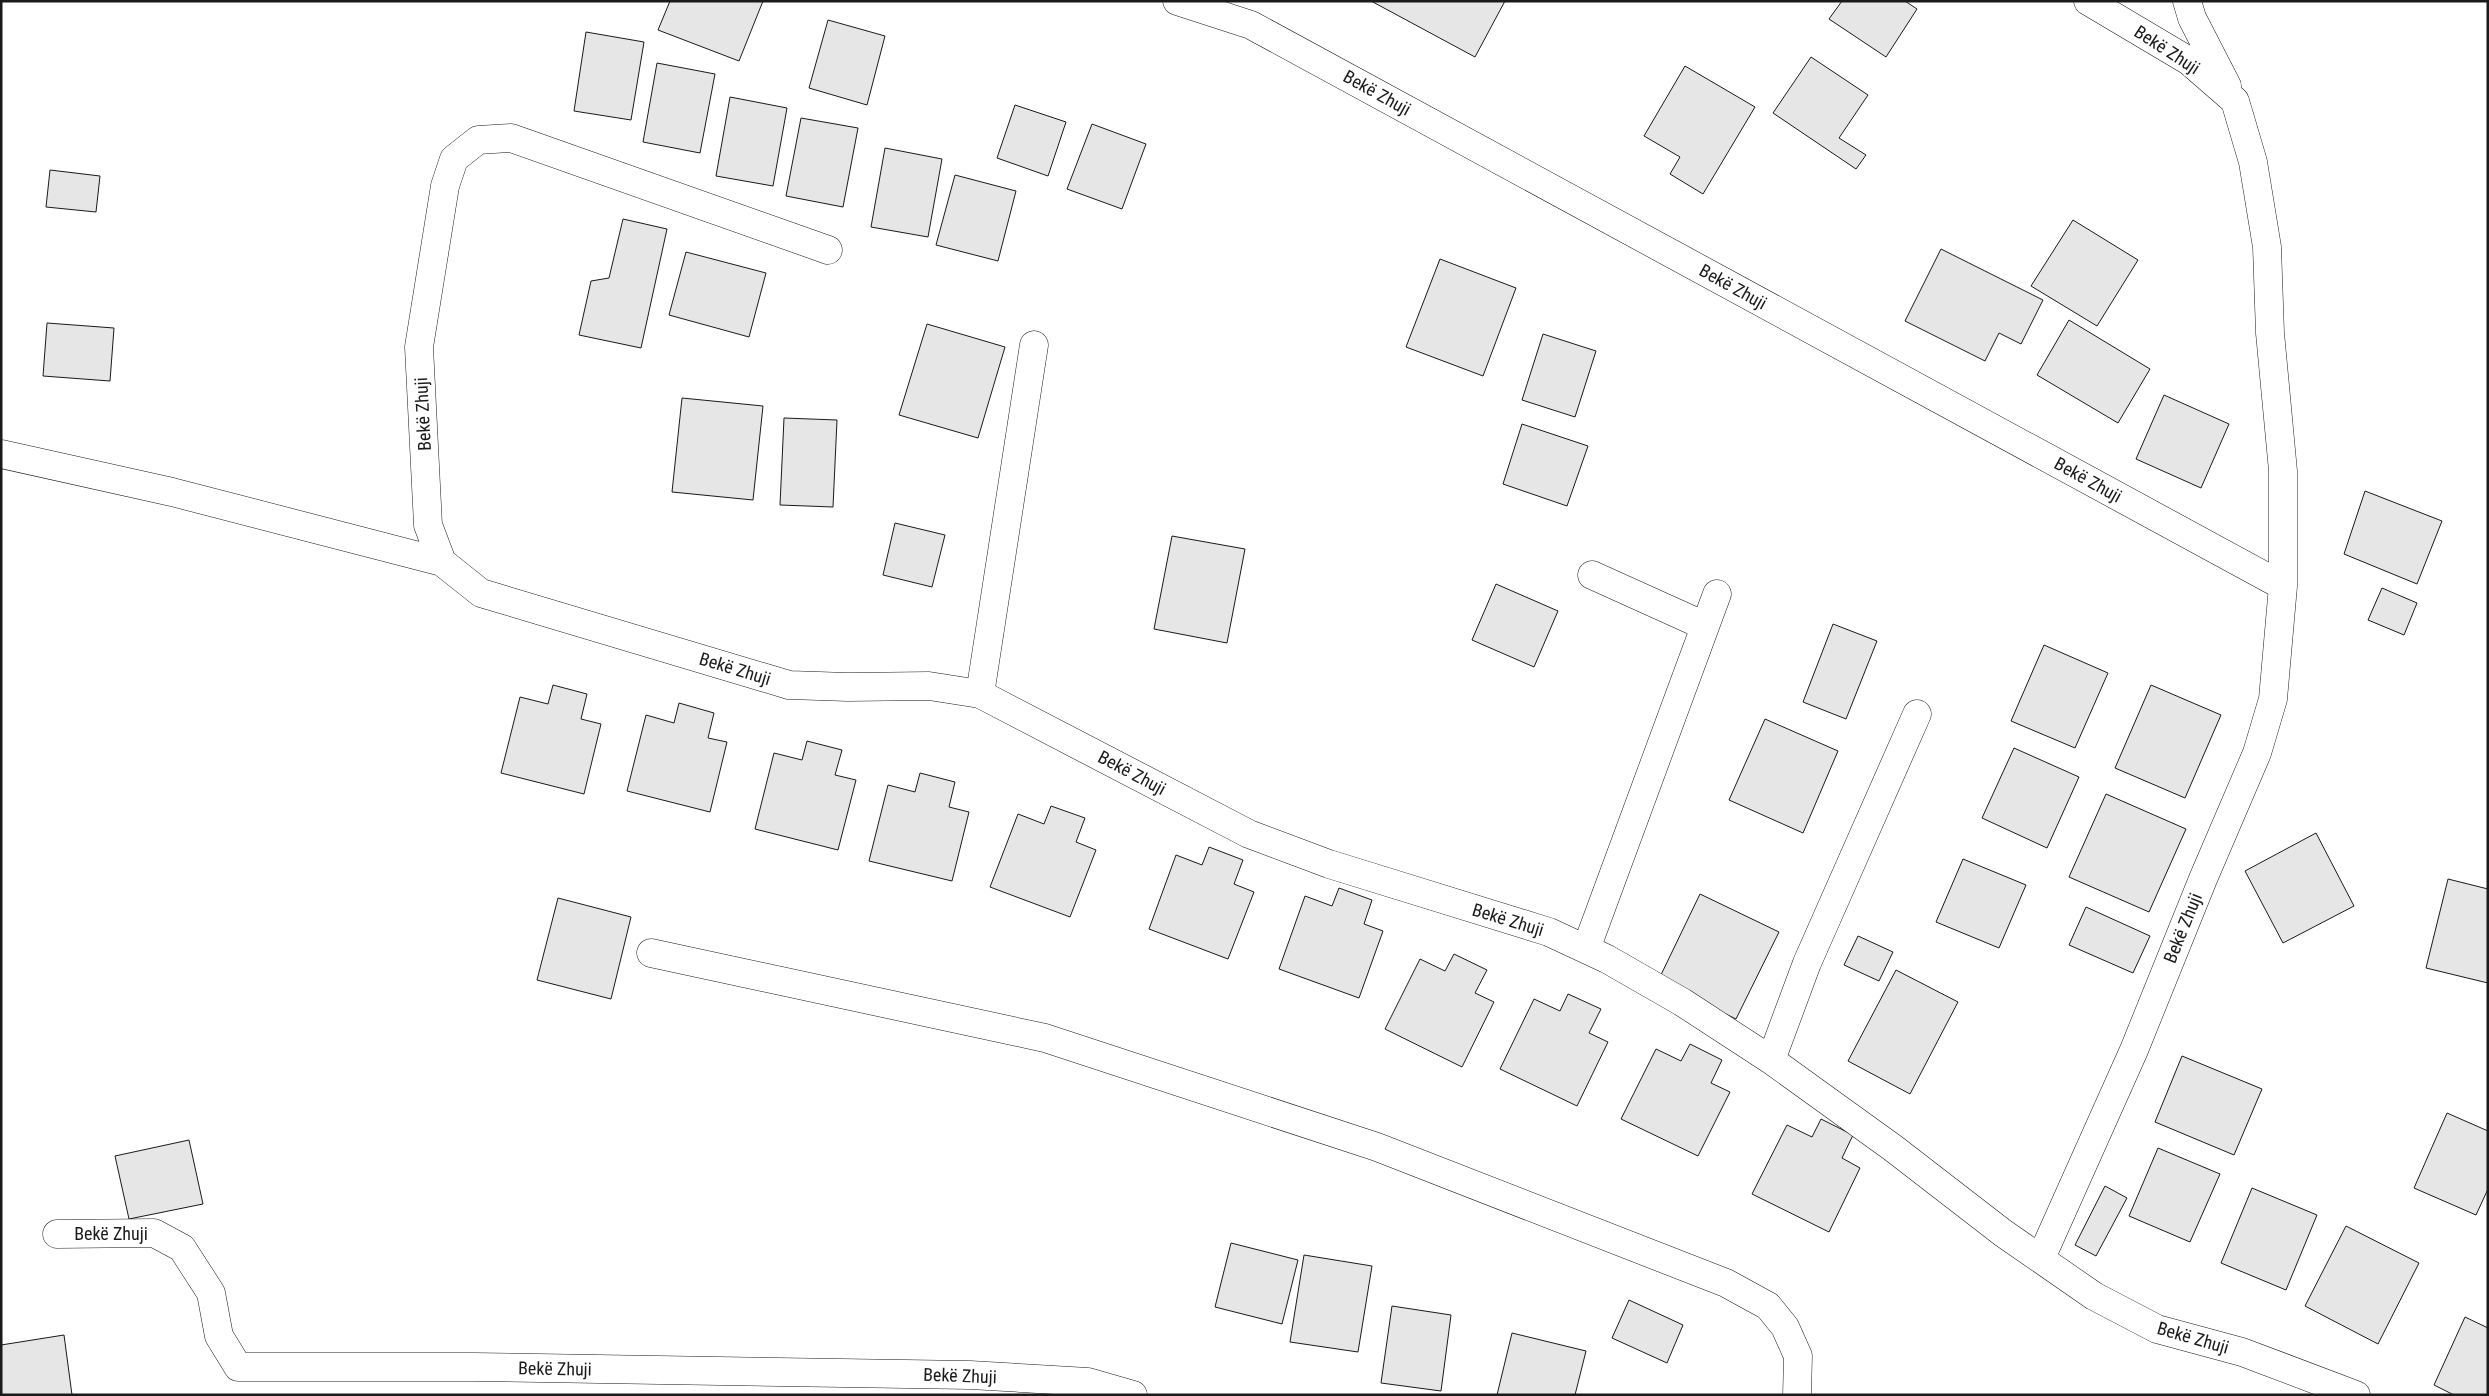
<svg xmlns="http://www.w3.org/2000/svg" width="2489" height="1396" font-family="'Roboto Condensed',sans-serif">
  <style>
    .building { fill: #e6e6e6; stroke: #1a1a1a }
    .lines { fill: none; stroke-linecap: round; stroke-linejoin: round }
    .minor-casing { stroke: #1a1a1a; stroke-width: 29 }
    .minor { stroke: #fff; stroke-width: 28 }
    .labels { text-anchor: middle; stroke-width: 4; stroke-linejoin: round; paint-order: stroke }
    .street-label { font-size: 18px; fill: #1a1a1a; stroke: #fff }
  </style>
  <rect width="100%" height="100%" fill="#fff"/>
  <path class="building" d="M670 1H763L739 61 658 30Z
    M1371 1H1505L1475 57Z
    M1842 1H1905L1917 9 1886 57 1829 19Z
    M828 20 885 36 867 105 809 88Z
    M586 32 644 42 631 120 574 111Z
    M1811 57 1868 95 1839 138 1866 155 1856 169 1773 113Z
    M657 63 715 74 700 153 643 142Z
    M1685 66 1755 107 1703 194 1670 174 1680 157 1644 136Z
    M730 97 787 108 773 186 716 176Z
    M1015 105 1066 122 1048 176 997 158Z
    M801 118 858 128 843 207 786 196Z
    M1092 124 1146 144 1122 209 1067 189Z
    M885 148 942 159 928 237 871 227Z
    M50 170 100 176 96 212 46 207Z
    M955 175 1016 191 998 261 936 245Z
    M623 219 667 229 641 348 579 335 591 281 609 278Z
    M2073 220 2138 260 2097 326 2031 286Z
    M1941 249 2043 300 2021 344 1999 333 1985 361 1905 321Z
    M686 252 766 273 749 337 669 315Z
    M1440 259 1516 288 1483 376 1406 347Z
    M2069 320 2150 369 2118 423 2037 375Z
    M47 323 114 328 110 381 43 376Z
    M927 324 1005 347 978 438 899 415Z
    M1543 334 1596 351 1575 417 1522 400Z
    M2164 395 2229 424 2201 488 2136 459Z
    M682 398 763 406 753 500 672 492Z
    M784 418 837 420 833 507 780 505Z
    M1522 424 1588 446 1567 506 1503 484Z
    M2365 491 2442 521 2417 584 2344 554Z
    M895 523 945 535 932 587 883 575Z
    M1172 536 1245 549 1227 643 1154 629Z
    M1496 584 1558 611 1534 667 1472 640Z
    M2382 588 2417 603 2404 635 2368 620Z
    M1833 624 1877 641 1846 719 1803 702Z
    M2044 645 2108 673 2075 748 2011 721Z
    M553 685 587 694 581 719 601 724 584 794 501 773 520 697 548 704Z
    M2151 685 2221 715 2185 798 2115 768Z
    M679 703 714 713 708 738 727 742 710 812 627 791 646 715 674 723Z
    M1765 719 1838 751 1803 833 1729 800Z
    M807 741 842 750 835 775 856 780 838 850 755 829 774 753 802 760Z
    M2014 748 2079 777 2047 848 1982 818Z
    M920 773 955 782 949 807 969 812 952 881 869 861 888 785 915 792Z
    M2106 794 2186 829 2149 912 2069 877Z
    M1051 806 1085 818 1076 842 1096 850 1070 917 990 887 1018 814 1044 824Z
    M2316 833 2354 906 2283 943 2245 871Z
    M1209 847 1243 860 1234 884 1254 892 1228 959 1149 929 1176 855 1202 865Z
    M1963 859 2026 885 1999 948 1936 922Z
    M2448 879 2488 889V983L2426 968Z
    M1339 888 1372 900 1364 924 1383 931 1359 998 1279 969 1305 896 1332 906Z
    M1700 894 1779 932 1736 1019 1658 981Z
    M558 898 631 917 611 999 537 980Z
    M2086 907 2150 936 2133 973 2069 945Z
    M1858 936 1893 952 1879 981 1844 965Z
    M1454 954 1487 970 1475 993 1494 1002 1462 1067 1385 1029 1420 959 1445 971Z
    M1896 970 1958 1002 1910 1094 1848 1061Z
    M1568 994 1601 1009 1589 1033 1608 1042 1577 1106 1500 1069 1534 999 1560 1011Z
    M1690 1044 1722 1060 1711 1083 1730 1092 1698 1156 1621 1119 1656 1049 1681 1061Z
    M2182 1056 2262 1089 2234 1155 2155 1122Z
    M2447 1113 2488 1131V1189L2476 1215 2414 1188Z
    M1821 1119 1853 1135 1842 1158 1860 1168 1829 1232 1752 1194 1787 1125 1812 1137Z
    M189 1140 203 1204 129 1219 115 1156Z
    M2158 1148 2220 1174 2190 1242 2129 1216Z
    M2105 1186 2127 1198 2096 1256 2075 1245Z
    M2252 1188 2317 1215 2286 1290 2221 1263Z
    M2346 1226 2419 1263 2378 1344 2305 1306Z
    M1231 1243 1298 1260 1282 1324 1215 1307Z
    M1304 1255 1372 1266 1358 1352 1290 1342Z
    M1629 1300 1683 1325 1667 1363 1612 1338Z
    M1392 1306 1451 1315 1441 1391 1381 1383Z
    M2465 1317 2488 1328V1395H2454L2434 1385Z
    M1512 1333 1586 1351 1575 1395H1497Z
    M64 1335 72 1395H1V1345Z"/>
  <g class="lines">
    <defs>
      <path id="minor" d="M1177 1 1251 25 2283 586
        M2187 1 2192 18 2227 86
        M828 250 511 138 478 140 454 159 445 186 419 347 428 525 442 562 481 593 789 685 848 687 929 686 980 694 1249 834 1329 864 1549 932 1607 959 1682 1002 1771 1060 1893 1148 2003 1233 2094 1296 2157 1329 2242 1352 2356 1395
        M1 454 172 492 442 562
        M1592 575 1705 626
        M980 694 1034 345
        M1586 949 1717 594
        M651 953 1045 1038 1377 1147 1726 1283 1768 1306 1785 1327 1798 1356 1797 1395
        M1771 1060 1807 963 1917 714
        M57 1234 154 1233 182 1248 211 1293 219 1336 238 1367H474L970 1375 1088 1382 1133 1395
        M2041 1258 2134 1050 2203 879 2257 753 2273 699 2283 586V471L2270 333 2267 247 2253 162 2235 101 2189 61 2088 1"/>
    </defs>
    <use href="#minor" class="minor-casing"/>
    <use href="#minor" class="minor"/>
  </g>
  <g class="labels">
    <g class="street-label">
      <text transform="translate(2167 50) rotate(33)" y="6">Bekë Zhuji</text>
      <text transform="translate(1377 93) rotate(29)" y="6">Bekë Zhuji</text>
      <text transform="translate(1733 287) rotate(29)" y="6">Bekë Zhuji</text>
      <text transform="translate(423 414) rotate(-93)" y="6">Bekë Zhuji</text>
      <text transform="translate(2088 480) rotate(29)" y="6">Bekë Zhuji</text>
      <text transform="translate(735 669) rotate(17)" y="6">Bekë Zhuji</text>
      <text transform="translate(1132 773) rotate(28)" y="6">Bekë Zhuji</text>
      <text transform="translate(1508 920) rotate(17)" y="6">Bekë Zhuji</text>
      <text transform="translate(2183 928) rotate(-68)" y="6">Bekë Zhuji</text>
      <text x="111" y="1240">Bekë Zhuji</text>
      <text transform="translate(2193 1338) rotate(16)" y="6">Bekë Zhuji</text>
      <text transform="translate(555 1369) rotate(1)" y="6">Bekë Zhuji</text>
      <text transform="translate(960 1376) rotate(2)" y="6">Bekë Zhuji</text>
    </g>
  </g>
  <rect width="2489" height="1396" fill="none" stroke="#1a1a1a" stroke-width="5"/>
</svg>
